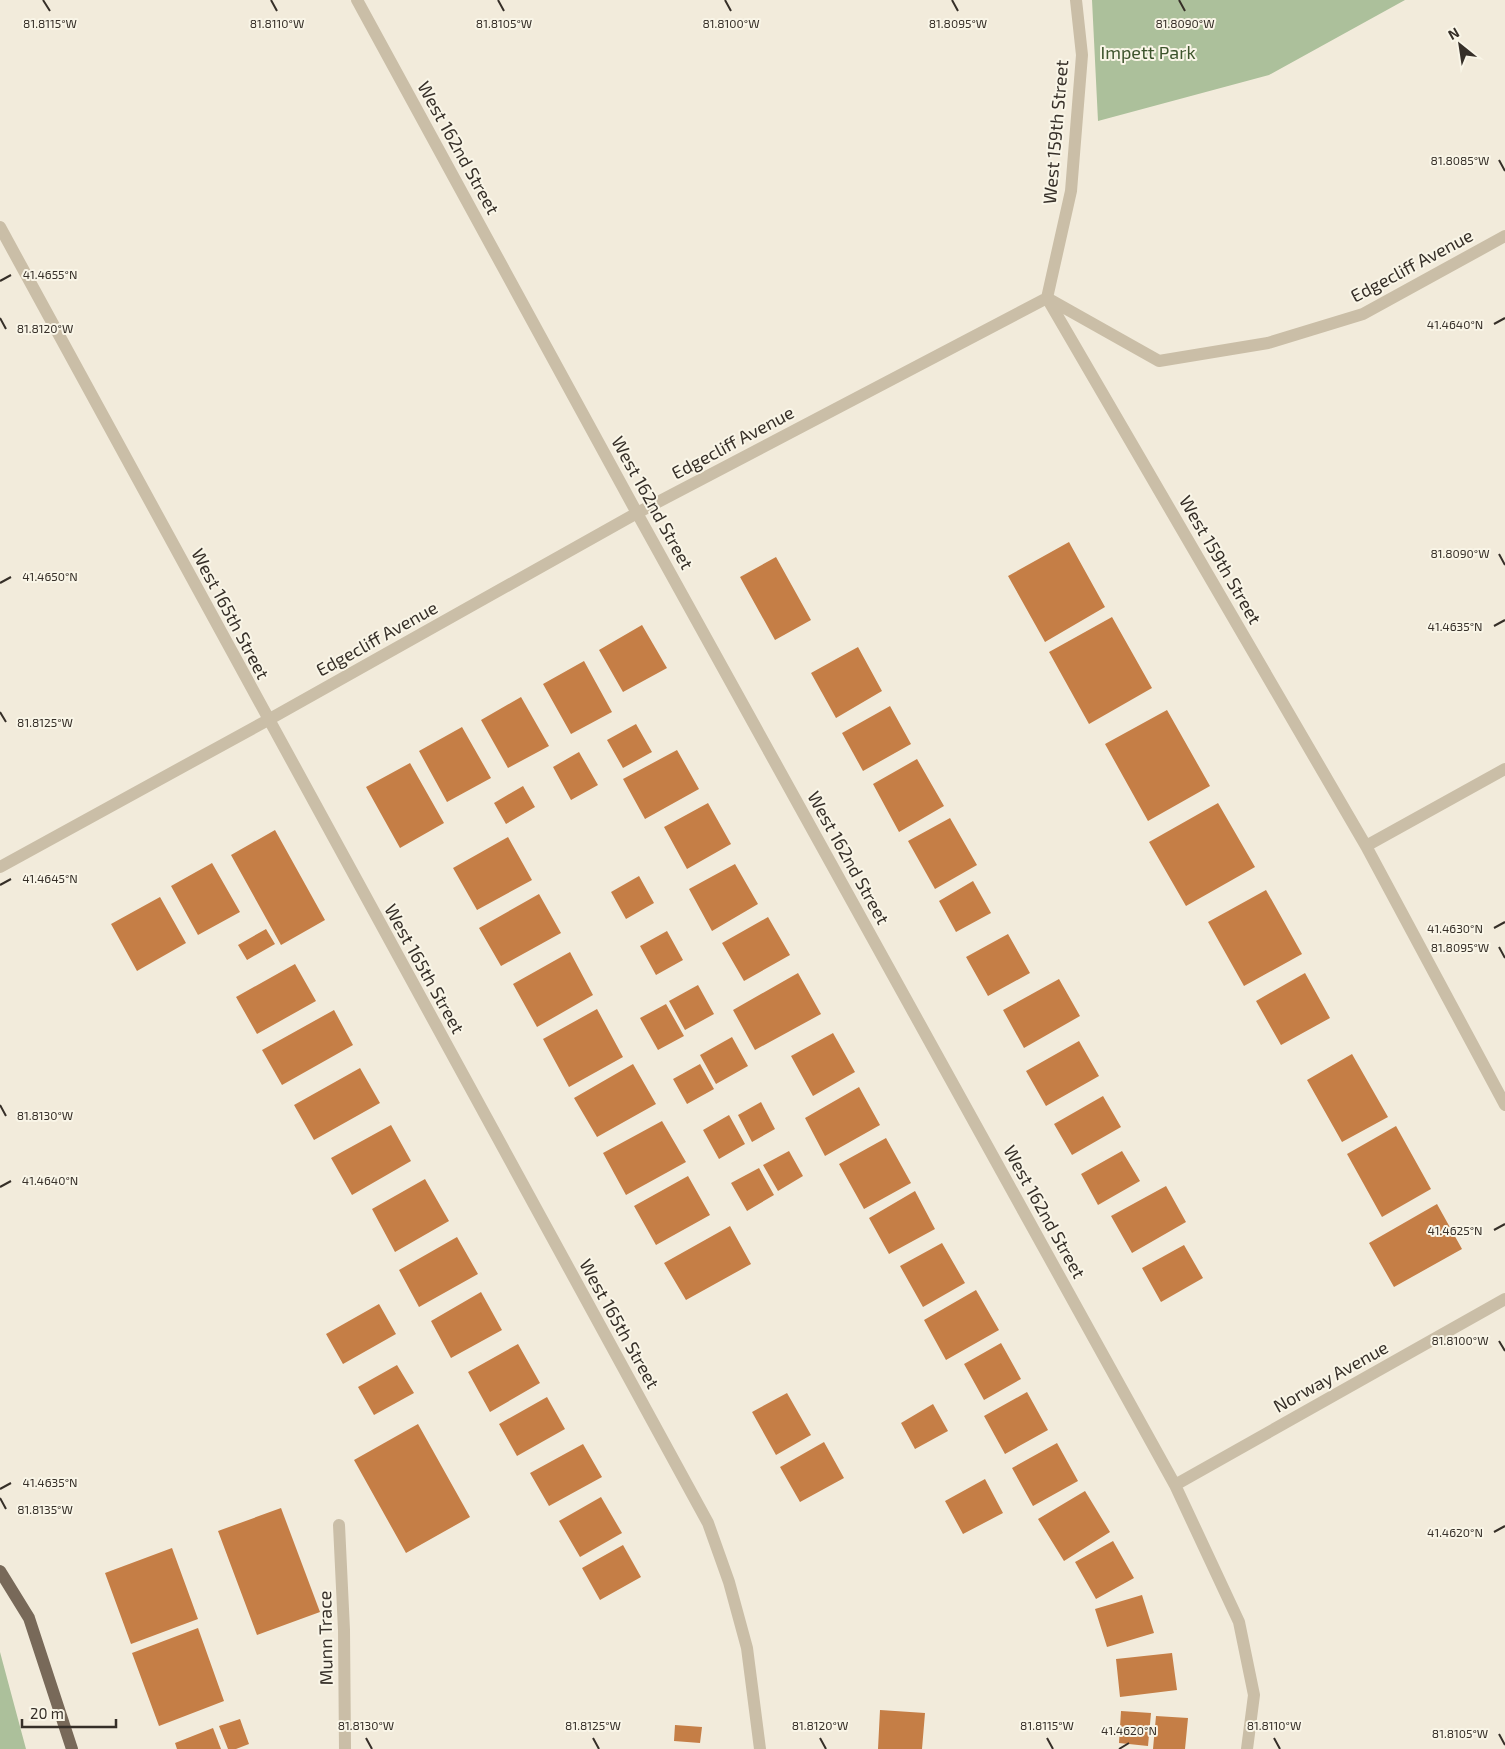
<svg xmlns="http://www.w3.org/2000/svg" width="1505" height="1749" font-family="'Exo 2',sans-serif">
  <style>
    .green { fill: #acc09b }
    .building { fill: #c57e46 }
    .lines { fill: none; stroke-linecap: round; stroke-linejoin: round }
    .minor { stroke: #cabea7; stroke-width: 12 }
    .primary { stroke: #786959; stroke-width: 12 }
    .ticks { fill: none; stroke: #362f28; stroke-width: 2 }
    .labels { text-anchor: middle; stroke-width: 4; stroke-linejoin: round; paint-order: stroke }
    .park-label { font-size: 18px; fill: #3d542c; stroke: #f9f5e7 }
    .street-label { font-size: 18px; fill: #362f28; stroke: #f9f5e7 }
    .ticks-label { font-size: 12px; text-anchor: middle; fill: #362f28; stroke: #f9f5e7; stroke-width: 4; stroke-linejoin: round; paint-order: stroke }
  </style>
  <rect width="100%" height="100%" fill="#f2ebdb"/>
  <path class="green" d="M1092 0H1405L1269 75 1098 121Z
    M0 1652 26 1749H0Z"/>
  <path class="building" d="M1069 542 1105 607 1045 642 1008 576Z
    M776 557 811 620 775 640 740 577Z
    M1112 617 1152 688 1089 724 1049 652Z
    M642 625 667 668 623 692 599 650Z
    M858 647 882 691 836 718 811 673Z
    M584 661 612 712 571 734 543 684Z
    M521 697 549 746 508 768 481 720Z
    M890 706 911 744 863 771 842 733Z
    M1167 710 1210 786 1148 821 1105 744Z
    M636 724 652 752 623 768 607 740Z
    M462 727 491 778 447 802 419 751Z
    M677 750 699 789 645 819 623 779Z
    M579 752 598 785 571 800 553 767Z
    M917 759 944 806 899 832 873 784Z
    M410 763 444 823 400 848 366 787Z
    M523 786 535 807 506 824 494 803Z
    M708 803 731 844 687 869 664 827Z
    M1218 803 1255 867 1186 906 1149 842Z
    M950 818 977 865 935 889 908 841Z
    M275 830 325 920 281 945 231 855Z
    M508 837 532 880 477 910 453 868Z
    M212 863 240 912 198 935 171 886Z
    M735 864 758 904 712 931 689 889Z
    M639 876 654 903 626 919 611 892Z
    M973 881 991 913 956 932 939 901Z
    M1266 890 1302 954 1244 986 1208 922Z
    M539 894 561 933 501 966 479 928Z
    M160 897 186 943 137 971 111 924Z
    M768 917 790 955 744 981 722 943Z
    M266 929 275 944 247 960 238 945Z
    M667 931 683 960 656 975 640 946Z
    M1008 934 1030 973 988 996 966 957Z
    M570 952 593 995 537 1027 513 984Z
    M295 964 316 1001 257 1034 236 997Z
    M798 973 821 1014 755 1050 733 1010Z
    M1305 973 1330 1018 1281 1045 1256 1001Z
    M1059 979 1080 1016 1024 1048 1003 1010Z
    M698 985 714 1014 685 1030 669 1001Z
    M666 1004 684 1036 658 1050 640 1018Z
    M597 1009 623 1057 569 1087 543 1039Z
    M334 1010 353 1045 282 1085 262 1050Z
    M833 1033 855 1072 813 1096 791 1056Z
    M732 1037 748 1066 716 1084 700 1055Z
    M1079 1041 1099 1076 1046 1106 1026 1071Z
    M1352 1054 1388 1117 1342 1142 1307 1080Z
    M633 1064 656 1104 597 1137 574 1098Z
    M700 1064 714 1089 687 1104 673 1079Z
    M360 1068 380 1103 314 1140 294 1105Z
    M859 1087 880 1125 825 1156 805 1118Z
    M1103 1096 1121 1127 1072 1155 1054 1124Z
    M761 1102 775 1129 752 1142 738 1115Z
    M729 1115 745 1144 719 1159 703 1130Z
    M662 1121 686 1162 626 1195 603 1153Z
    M391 1125 411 1161 352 1195 331 1158Z
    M1396 1126 1431 1189 1382 1217 1347 1154Z
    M886 1138 911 1183 864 1209 839 1164Z
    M789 1151 803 1176 778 1191 763 1165Z
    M1122 1151 1140 1181 1098 1205 1081 1174Z
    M759 1168 774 1195 747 1211 731 1183Z
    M688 1176 710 1215 656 1245 634 1206Z
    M425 1179 449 1221 395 1252 372 1209Z
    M1166 1186 1186 1222 1132 1253 1111 1216Z
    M915 1191 935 1229 889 1254 869 1218Z
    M1437 1204 1462 1249 1394 1287 1369 1243Z
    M730 1226 751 1264 686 1300 664 1263Z
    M457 1237 478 1274 419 1307 399 1270Z
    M942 1243 965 1283 923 1307 900 1266Z
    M1184 1245 1203 1278 1161 1302 1142 1268Z
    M976 1290 999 1330 946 1360 924 1320Z
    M481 1292 502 1330 451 1358 431 1321Z
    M379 1304 396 1334 343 1364 326 1334Z
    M1001 1343 1021 1379 984 1400 964 1364Z
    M518 1344 540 1383 490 1412 468 1372Z
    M397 1365 414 1393 374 1415 358 1387Z
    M1027 1392 1048 1430 1005 1454 984 1416Z
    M787 1393 811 1435 776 1455 752 1412Z
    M547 1397 565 1429 517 1456 499 1424Z
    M933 1404 948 1431 915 1449 901 1423Z
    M418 1424 470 1517 406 1553 354 1460Z
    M824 1442 844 1478 800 1502 780 1467Z
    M1057 1443 1078 1481 1033 1506 1012 1468Z
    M583 1444 602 1477 549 1506 530 1473Z
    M985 1479 1003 1513 963 1534 945 1501Z
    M1085 1491 1110 1532 1064 1561 1038 1519Z
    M601 1497 622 1533 580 1557 559 1521Z
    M281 1508 320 1612 257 1635 218 1531Z
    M1113 1541 1134 1578 1096 1599 1075 1562Z
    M623 1545 641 1577 600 1600 582 1568Z
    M172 1548 198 1619 131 1644 105 1573Z
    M1142 1595 1154 1633 1107 1647 1095 1609Z
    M198 1628 224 1701 159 1726 132 1653Z
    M1172 1653 1177 1690 1120 1697 1116 1659Z
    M880 1710 925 1713 922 1749H878Z
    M1121 1711 1151 1713 1148 1746 1119 1743Z
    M1156 1716 1188 1718 1185 1749H1153Z
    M240 1719 249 1744 236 1749H228L219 1726Z
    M675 1725 702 1727 700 1743 674 1741Z
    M213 1728 221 1749H177L175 1743Z"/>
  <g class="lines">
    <path class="minor" d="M357 0 637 513 1175 1485 1239 1622 1254 1695 1247 1749
      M1076 0 1082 55 1071 191 1047 298 1366 846 1505 1105
      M0 227 708 1523 729 1582 747 1648 760 1749
      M1366 846 1505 769
      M0 867 268 720 637 513 1047 298 1159 361 1268 343 1363 314 1505 236
      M1175 1485 1505 1299
      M339 1525 344 1630 345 1749"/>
    <path class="primary" d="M0 1571 29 1618 72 1749"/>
  </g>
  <path class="ticks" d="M43 0 50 11M271 0 277 11M498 0 504 11M725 0 731 11M952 0 958 11M1179 0 1185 11M1499 160 1505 171M0 281 11 275M0 318 6 329M1494 324 1505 318M1499 554 1505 565M0 583 11 577M1494 626 1505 620M0 712 6 722M0 885 11 879M1494 928 1505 922M1499 947 1505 958M0 1105 6 1116M0 1187 11 1181M1494 1230 1505 1224M1499 1341 1505 1351M0 1489 11 1483M0 1498 6 1509M1494 1532 1505 1526M1499 1734 1505 1745M366 1738 372 1749M593 1738 599 1749M820 1738 826 1749M1047 1738 1053 1749M1274 1738 1280 1749M1119 1749 1129 1743"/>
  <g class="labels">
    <g class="park-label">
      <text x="1148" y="59">Impett Park</text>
    </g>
    <g class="street-label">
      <text transform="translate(1056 132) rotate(-85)" y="6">West 159th Street</text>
      <text transform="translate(458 148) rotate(61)" y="6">West 162nd Street</text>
      <text transform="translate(1412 266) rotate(-28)" y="6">Edgecliff Avenue</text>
      <text transform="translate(733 443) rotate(-28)" y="6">Edgecliff Avenue</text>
      <text transform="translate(652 503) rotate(61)" y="6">West 162nd Street</text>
      <text transform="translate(1220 560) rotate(60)" y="6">West 159th Street</text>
      <text transform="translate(230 614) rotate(62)" y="6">West 165th Street</text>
      <text transform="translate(377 639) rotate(-29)" y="6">Edgecliff Avenue</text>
      <text transform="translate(848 858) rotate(61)" y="6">West 162nd Street</text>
      <text transform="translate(424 969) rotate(61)" y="6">West 165th Street</text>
      <text transform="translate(1044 1212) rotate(61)" y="6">West 162nd Street</text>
      <text transform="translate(619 1324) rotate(61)" y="6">West 165th Street</text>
      <text transform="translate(1331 1377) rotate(-29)" y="6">Norway Avenue</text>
      <text transform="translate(326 1638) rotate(-91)" y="6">Munn Trace</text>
    </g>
  </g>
  <g class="ticks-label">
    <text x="50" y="28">81.8115°W</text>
    <text x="277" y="28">81.8110°W</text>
    <text x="504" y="28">81.8105°W</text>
    <text x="731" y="28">81.8100°W</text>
    <text x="1185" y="28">81.8090°W</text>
    <text x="958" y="28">81.8095°W</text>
    <text x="1460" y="165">81.8085°W</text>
    <text x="50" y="279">41.4655°N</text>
    <text x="1455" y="329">41.4640°N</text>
    <text x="45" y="333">81.8120°W</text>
    <text x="1460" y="558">81.8090°W</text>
    <text x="50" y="581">41.4650°N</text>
    <text x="1455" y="631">41.4635°N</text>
    <text x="45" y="727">81.8125°W</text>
    <text x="50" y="883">41.4645°N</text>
    <text x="1455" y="933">41.4630°N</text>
    <text x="1460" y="952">81.8095°W</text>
    <text x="45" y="1120">81.8130°W</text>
    <text x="50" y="1185">41.4640°N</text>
    <text x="1455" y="1235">41.4625°N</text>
    <text x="1460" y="1345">81.8100°W</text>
    <text x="50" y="1487">41.4635°N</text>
    <text x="45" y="1514">81.8135°W</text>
    <text x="1455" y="1537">41.4620°N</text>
    <text x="366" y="1730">81.8130°W</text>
    <text x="593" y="1730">81.8125°W</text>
    <text x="820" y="1730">81.8120°W</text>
    <text x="1047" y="1730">81.8115°W</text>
    <text x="1274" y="1730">81.8110°W</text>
    <text x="1129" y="1735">41.4620°N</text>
    <text x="1460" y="1738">81.8105°W</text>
  </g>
  <g transform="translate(1460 45) rotate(330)" stroke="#f9f5e7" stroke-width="4" paint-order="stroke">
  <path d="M0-4L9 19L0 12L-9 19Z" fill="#362f28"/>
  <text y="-8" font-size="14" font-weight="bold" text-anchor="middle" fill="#362f28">N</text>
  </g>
  <path d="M22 1719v8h94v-8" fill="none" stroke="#362f28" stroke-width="2.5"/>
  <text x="30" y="1719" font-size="15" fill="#362f28" stroke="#f9f5e7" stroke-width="4" paint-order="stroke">20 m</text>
</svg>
